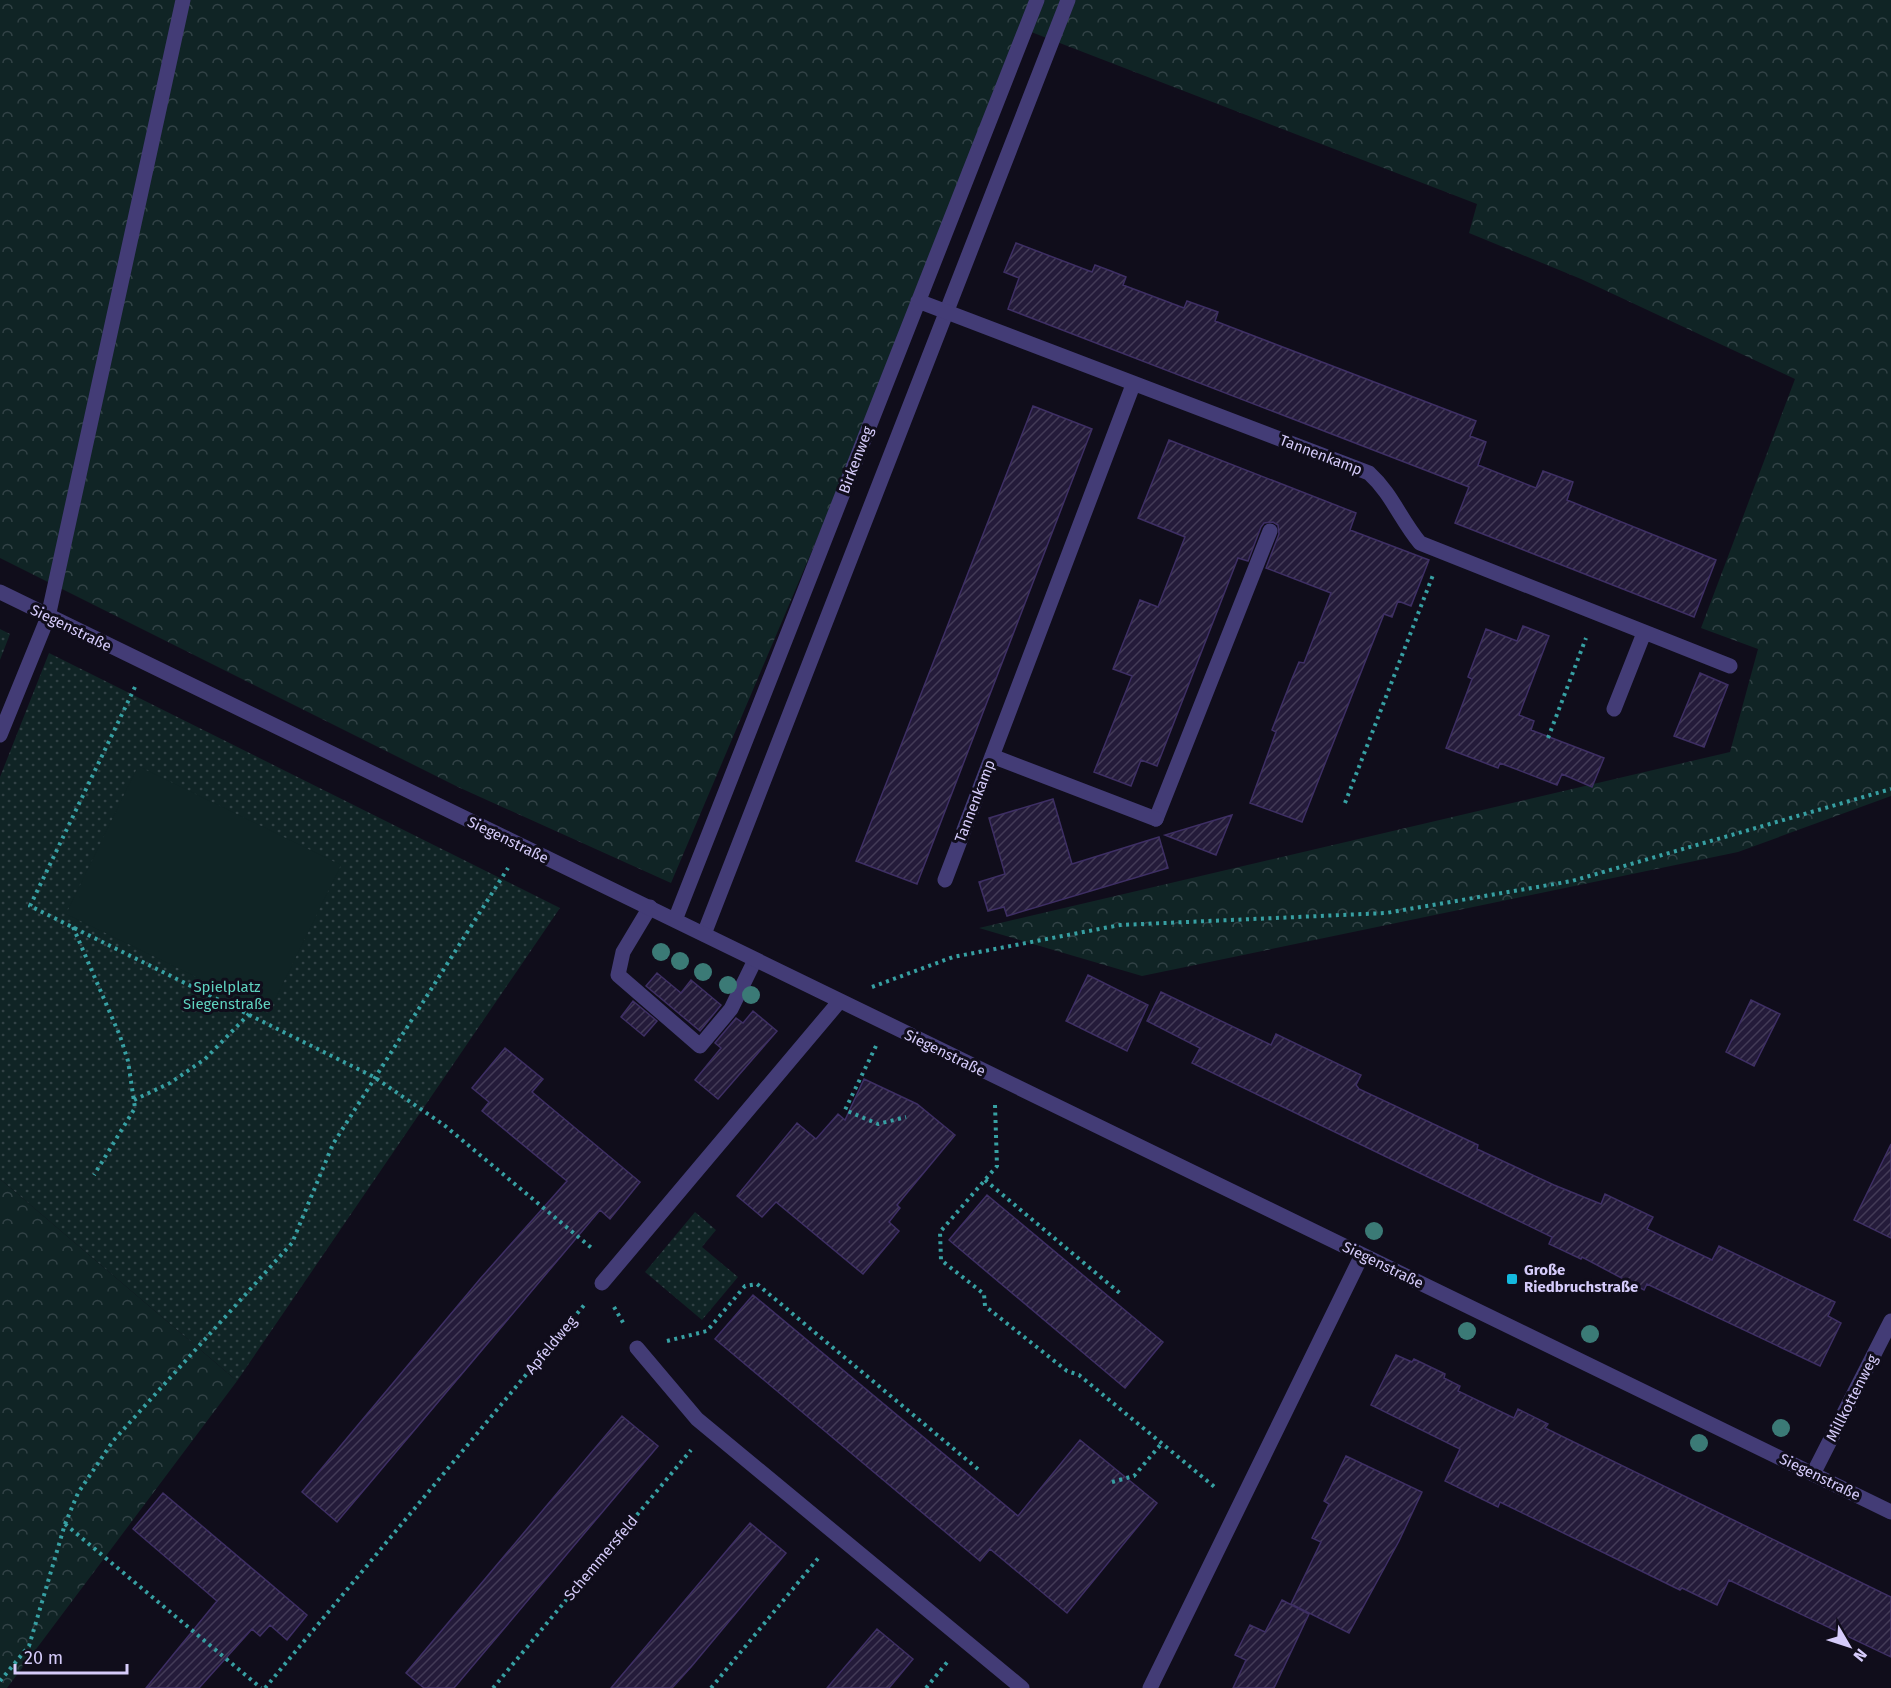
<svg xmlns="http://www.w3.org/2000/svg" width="1891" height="1688" font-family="'Fira Sans',sans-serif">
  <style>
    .green { fill: url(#green-dots) }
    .forest { fill: url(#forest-crowns) }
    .pitch { fill: #102425 }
    .building { fill: url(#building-hatch); stroke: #3e2f64; stroke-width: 1.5 }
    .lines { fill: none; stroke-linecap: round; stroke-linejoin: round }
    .path { stroke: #37a0a3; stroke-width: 4; stroke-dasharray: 3 4.5; stroke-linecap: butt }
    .service { stroke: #433c76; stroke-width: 15 }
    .minor { stroke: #433c76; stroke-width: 15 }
    .tree { fill: #3b7a76 }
    .poi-dot { fill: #14b9de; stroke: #100d1b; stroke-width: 2 }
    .labels { text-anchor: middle; stroke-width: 6; stroke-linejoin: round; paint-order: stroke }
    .street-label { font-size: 15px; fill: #d5cbfa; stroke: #100d1b }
    .park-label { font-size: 15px; fill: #5fd3c0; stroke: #100d1b }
    .poi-label { font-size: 15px; font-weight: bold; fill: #d5cbfa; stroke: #100d1b; text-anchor: start }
  </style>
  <defs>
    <pattern id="green-dots" width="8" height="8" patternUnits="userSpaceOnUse" patternTransform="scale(1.5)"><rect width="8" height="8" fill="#102425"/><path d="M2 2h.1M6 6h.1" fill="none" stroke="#324246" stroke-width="1.8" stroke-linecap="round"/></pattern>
    <pattern id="forest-crowns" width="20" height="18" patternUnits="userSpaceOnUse" patternTransform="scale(1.5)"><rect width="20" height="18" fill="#102425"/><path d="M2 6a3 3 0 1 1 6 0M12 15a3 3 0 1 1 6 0" fill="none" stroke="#324246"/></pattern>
    <pattern id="building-hatch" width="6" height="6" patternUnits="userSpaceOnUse" patternTransform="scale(1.5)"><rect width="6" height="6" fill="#241b3a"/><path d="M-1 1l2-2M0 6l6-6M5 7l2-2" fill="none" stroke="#433b57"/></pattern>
  </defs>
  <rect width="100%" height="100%" fill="#100d1b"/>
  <path class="green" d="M0 629 10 634 0 660Z
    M49 653 560 908 237 1381 0 1179V777Z
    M695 1212 716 1230 702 1247 738 1277 702 1320 645 1272Z"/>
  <path class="forest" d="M0 0H1891V796L1738 852 1142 976 979 928 1730 752 1758 649 1701 628 1795 379 1581 279 1469 233 1477 204 1026 30 918 301 671 883 458 787 0 558Z
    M0 1179 237 1381 7 1688H0Z"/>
  <path class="pitch" d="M138 766 341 865 269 1012 66 914Z"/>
  <path class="building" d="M1016 243 1092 272 1095 265 1111 271 1126 277 1123 285 1184 308 1187 301 1218 312 1215 321 1476 421 1470 436 1486 442 1478 465 1536 488 1543 471 1573 482 1567 500 1716 560 1694 617 1455 523 1469 487 1008 309 1019 278 1004 272Z
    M1033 406 1092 429 917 884 856 861Z
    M1169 440 1356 513 1350 530 1429 560 1411 606 1398 601 1392 617 1384 614 1302 822 1250 803 1276 732 1272 730 1291 681 1299 662 1304 663 1331 593 1266 568 1279 534 1278 525 1273 522 1264 523 1261 527 1248 561 1238 558 1157 766 1141 760 1131 786 1094 772 1132 676 1113 669 1140 600 1158 607 1185 537 1138 518Z
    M1523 626 1549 636 1519 715 1534 721 1531 730 1604 758 1592 787 1562 774 1557 785 1500 763 1498 768 1446 748 1472 679 1468 677 1486 629 1517 641Z
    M1700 673 1728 685 1704 747 1674 736Z
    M1053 799 1072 864 1159 837 1168 868 1007 916 1004 907 988 911 979 882 1005 874 989 818Z
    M1232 815 1216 855 1165 835Z
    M657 973 681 993 691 980 721 1005 700 1031 646 986Z
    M1088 975 1148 1005 1127 1051 1066 1021Z
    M1161 992 1271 1045 1276 1034 1361 1075 1356 1085 1359 1089 1478 1145 1477 1149 1554 1185 1601 1204 1605 1194 1653 1217 1647 1229 1712 1260 1719 1246 1835 1302 1828 1316 1841 1323 1820 1366 1647 1284 1644 1290 1582 1257 1581 1259 1549 1244 1552 1237 1192 1063 1200 1048 1147 1021Z
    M1751 1000 1780 1014 1754 1066 1726 1052Z
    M633 1001 657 1021 644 1036 621 1017Z
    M753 1011 777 1031 718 1099 695 1080 721 1048 715 1043 736 1018 743 1023Z
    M505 1048 543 1079 532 1092 640 1182 610 1219 600 1210 337 1522 302 1492 480 1279 567 1181 482 1111 489 1102 472 1088Z
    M864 1079 917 1104 955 1135 897 1205 900 1208 889 1222 899 1231 863 1274 776 1202 762 1217 737 1196 797 1123 816 1139 838 1114 845 1120Z
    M1891 1144V1238L1854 1220Z
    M987 1195 1163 1342 1125 1388 949 1240Z
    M753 1295 1018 1516 1080 1440 1157 1503 1067 1613 990 1549 980 1561 715 1339Z
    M1396 1355 1412 1362 1414 1359 1445 1374 1444 1378 1460 1386 1458 1391 1514 1418 1518 1409 1548 1424 1545 1428 1891 1597V1657L1729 1580 1717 1605 1682 1588 1680 1590 1500 1502 1498 1507 1445 1481 1460 1449 1371 1405Z
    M622 1416 658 1446 454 1688H424L406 1673Z
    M1346 1456 1422 1492 1399 1541 1349 1633 1291 1604 1321 1542 1312 1538 1329 1504 1324 1501Z
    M163 1493 307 1615 287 1640 270 1625 260 1636 252 1629 199 1688H146L217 1601 133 1529Z
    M750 1523 786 1553 691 1667 672 1688H611Z
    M1282 1600 1309 1614 1274 1688H1233L1246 1660 1235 1655 1250 1625 1265 1632Z
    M877 1629 913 1659 889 1688H827Z"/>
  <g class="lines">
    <path class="path" d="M135 687 30 906 374 1077 444 1125 594 1250
      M1548 738 1586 638
      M1345 803 1433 575
      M73 927 120 1036 128 1061 135 1108 94 1175
      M872 987 953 957 1120 925 1386 913 1572 881 1891 789
      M876 1046 845 1110 878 1124 906 1117
      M134 1100 170 1083 205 1059 249 1014
      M995 1105 997 1166 940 1232 941 1260 984 1294 985 1306 1067 1371 1079 1375 1217 1489
      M985 1180 1122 1295
      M614 1307 625 1326
      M667 1341 707 1331 745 1286 757 1284 979 1470
      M1112 1482 1134 1476 1162 1443
      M65 1524 261 1688
      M0 1681 29 1646 65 1524 78 1493 113 1441 292 1243 333 1144 508 868
      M265 1688 585 1304
      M493 1688 691 1450
      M711 1688 820 1556
      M926 1688 949 1660"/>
    <path class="service" d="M0 735 48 617 183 0
      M1156 819 1270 531
      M650 907 623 952 618 975 700 1046 731 1009 755 960
      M704 934 1068 0"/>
    <path class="minor" d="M918 301 1369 473C1392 494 1400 519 1420 543L1730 666
      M0 592 1891 1512
      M1614 709 1644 633
      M992 756 1156 819
      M945 880 1133 385
      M675 920 1037 0
      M602 1283 839 1002
      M637 1348 697 1419 1022 1688
      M1813 1474 1891 1321
      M1150 1688 1362 1255"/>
  </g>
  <g class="tree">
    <circle cx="661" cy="952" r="9"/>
    <circle cx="680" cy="961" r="9"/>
    <circle cx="703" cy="972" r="9"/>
    <circle cx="728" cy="985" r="9"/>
    <circle cx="751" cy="995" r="9"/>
    <circle cx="1374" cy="1231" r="9"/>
    <circle cx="1467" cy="1331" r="9"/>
    <circle cx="1590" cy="1334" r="9"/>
    <circle cx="1781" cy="1428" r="9"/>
    <circle cx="1699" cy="1443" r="9"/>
  </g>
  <rect class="poi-dot" x="1506" y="1273" width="12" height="12" rx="3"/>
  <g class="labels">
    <g class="street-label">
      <text transform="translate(1321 455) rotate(21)" y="5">Tannenkamp</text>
      <text transform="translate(856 460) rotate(-69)" y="5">Birkenweg</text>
      <text transform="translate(71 628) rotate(26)" y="5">Siegenstraße</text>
      <text transform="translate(975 801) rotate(-69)" y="5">Tannenkamp</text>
      <text transform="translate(508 840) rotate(26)" y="5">Siegenstraße</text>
      <text transform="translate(945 1053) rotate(26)" y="5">Siegenstraße</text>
      <text transform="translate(1383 1265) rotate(26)" y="5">Siegenstraße</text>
      <text transform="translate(551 1345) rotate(-50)" y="5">Apfeldweg</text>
      <text transform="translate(1852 1398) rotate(-63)" y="5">Millkottenweg</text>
      <text transform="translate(1820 1477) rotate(26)" y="5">Siegenstraße</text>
      <text transform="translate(601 1558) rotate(-50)" y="5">Schemmersfeld</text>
    </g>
    <g class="park-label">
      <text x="227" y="992">Spielplatz<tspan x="227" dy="17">Siegenstraße</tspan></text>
    </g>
    <g class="poi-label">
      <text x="1524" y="1275">Große<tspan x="1524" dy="17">Riedbruchstraße</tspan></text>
    </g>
  </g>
  <g transform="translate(1849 1646) rotate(129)" stroke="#100d1b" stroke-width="4.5" paint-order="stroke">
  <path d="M0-4.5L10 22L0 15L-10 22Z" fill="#d5cbfa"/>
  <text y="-9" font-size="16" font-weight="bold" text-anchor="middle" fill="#d5cbfa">N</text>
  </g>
  <path d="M15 1664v9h112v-9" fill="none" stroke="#d5cbfa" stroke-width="3"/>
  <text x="24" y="1664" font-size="18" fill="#d5cbfa" stroke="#100d1b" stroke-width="4.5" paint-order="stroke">20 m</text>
</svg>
